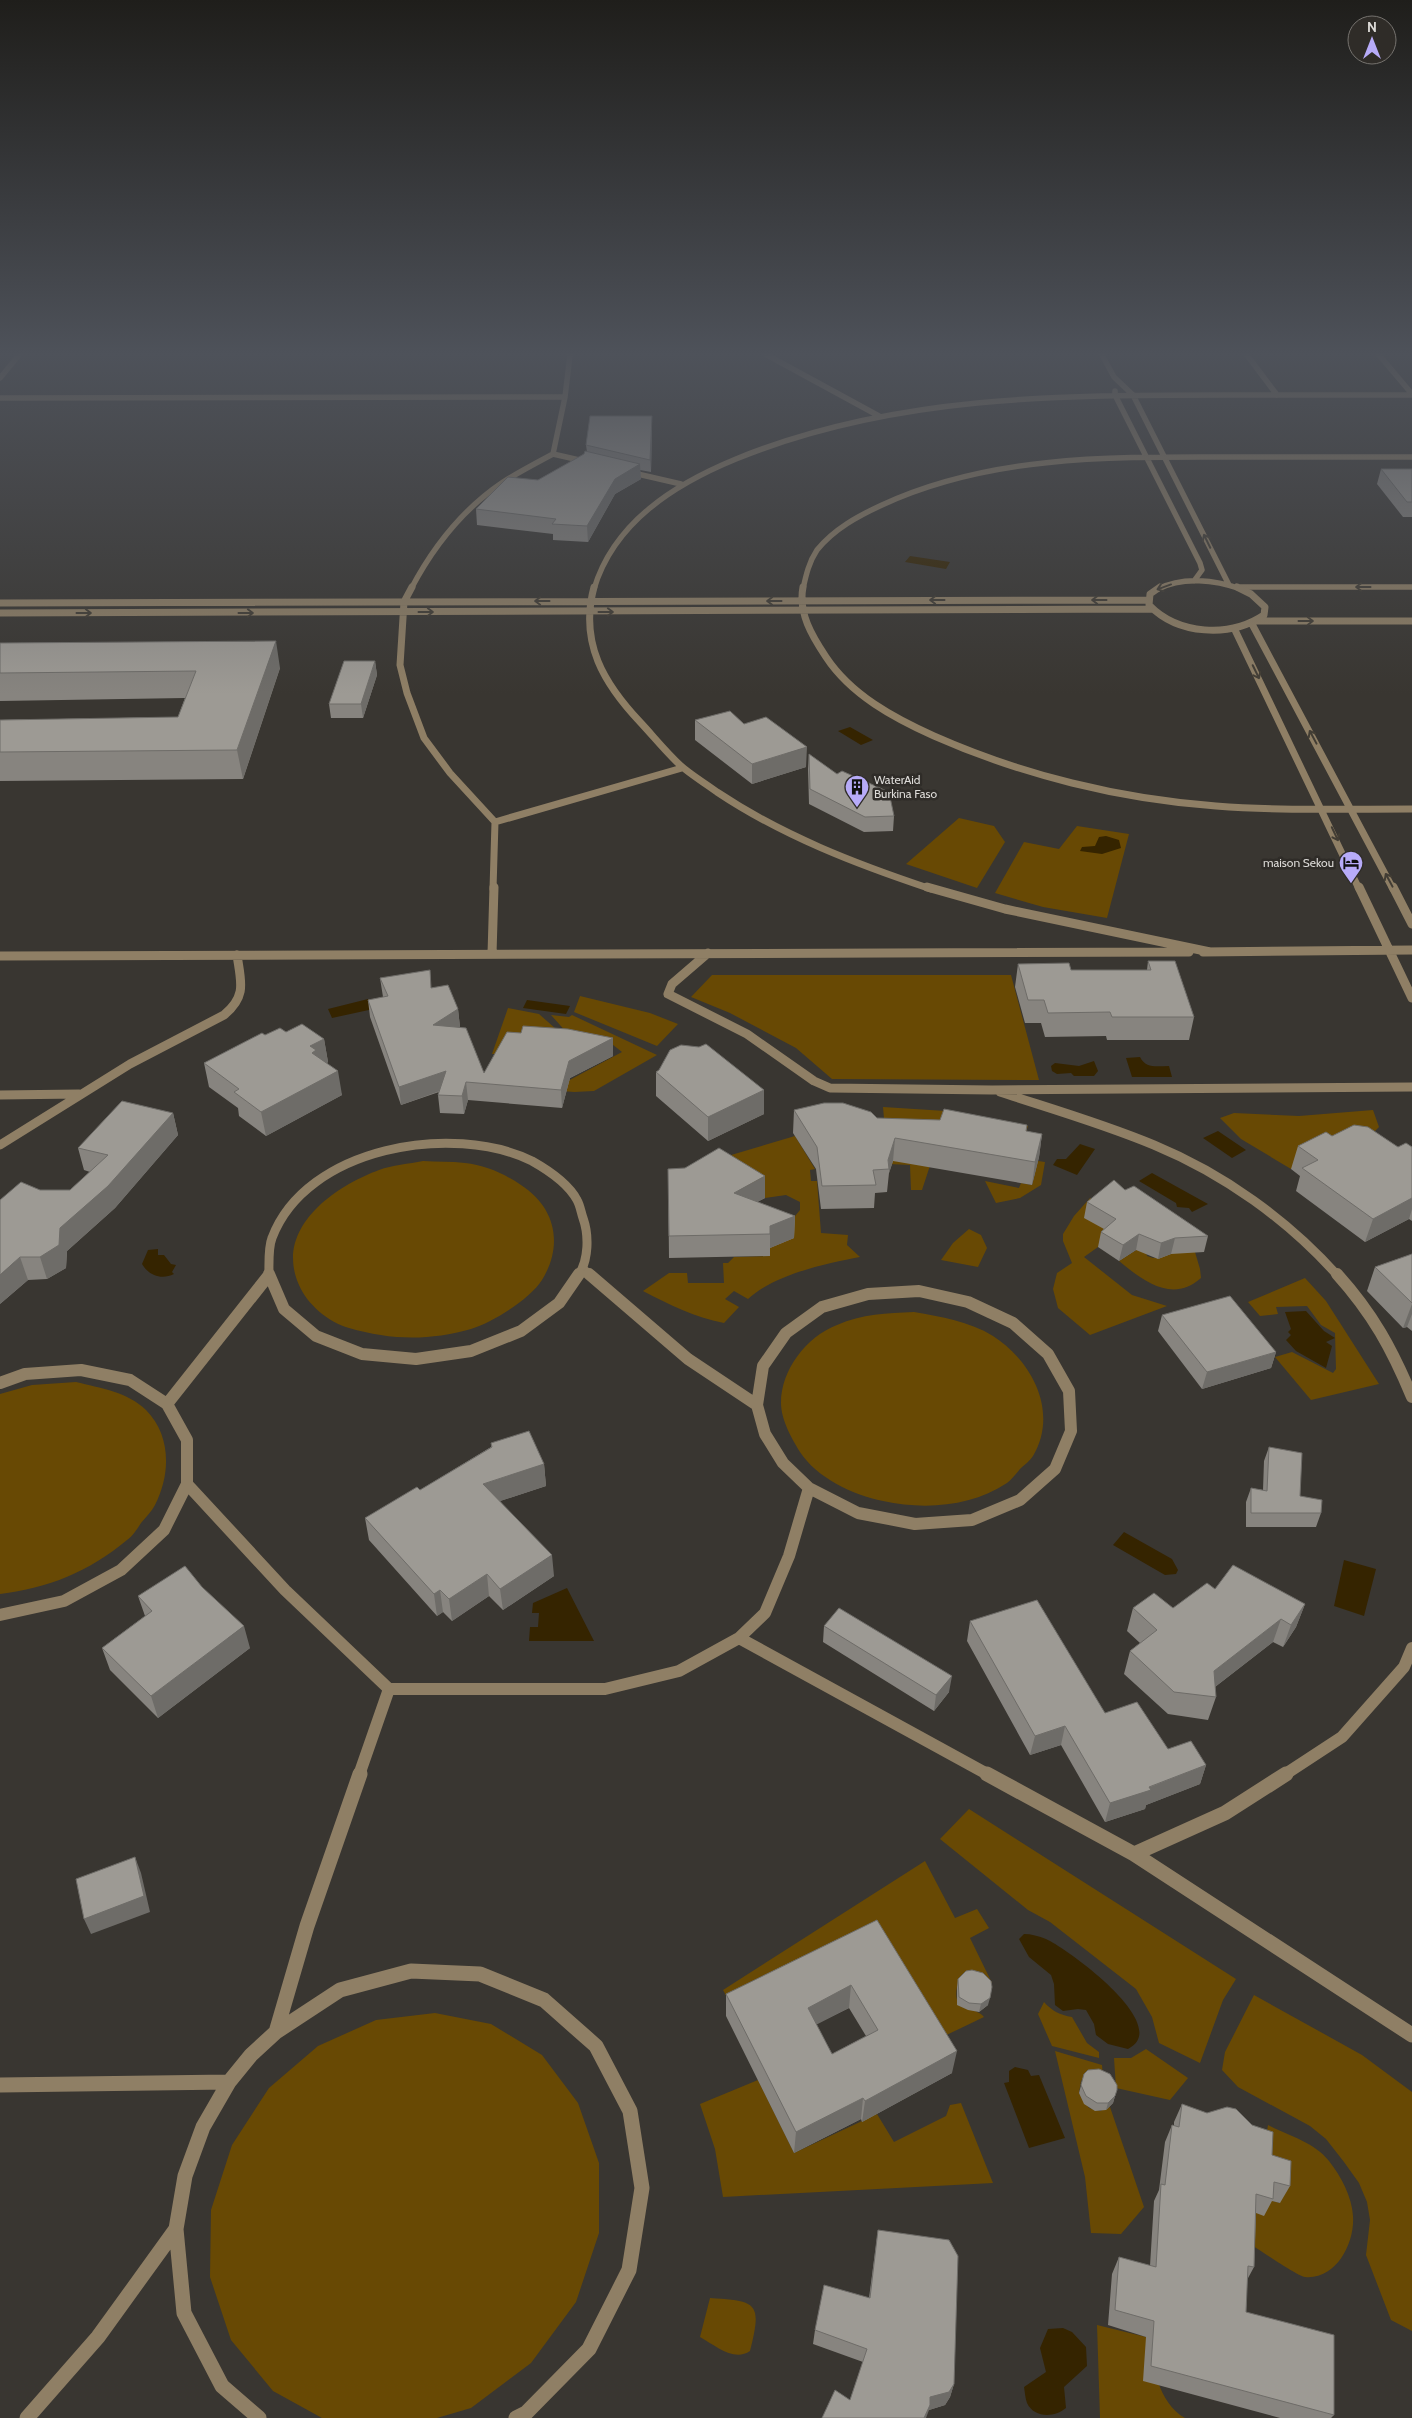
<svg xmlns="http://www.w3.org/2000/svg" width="1412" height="2418" font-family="Cabin,sans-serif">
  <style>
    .green { fill: #684904 }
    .water { fill: #352400 }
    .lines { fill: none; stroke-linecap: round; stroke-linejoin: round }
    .street-far4 { stroke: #8f7f65; stroke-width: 5.5 }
    .street-far3 { stroke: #8f7f65; stroke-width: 7 }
    .street-far2 { stroke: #8f7f65; stroke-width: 9 }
    .street-far1 { stroke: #8f7f65; stroke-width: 12 }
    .street { stroke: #8f7f65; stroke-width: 15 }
    .wall { fill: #87847f; fill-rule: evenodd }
    .shaded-wall { fill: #6e6c68 }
    .building { fill: #9d9a94; stroke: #6e6c68; fill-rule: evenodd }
    .oneway { stroke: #423d34 }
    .labels { text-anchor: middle; stroke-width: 5; stroke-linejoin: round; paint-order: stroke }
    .far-poi-label { font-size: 12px; fill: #dddbd8; stroke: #2f2c28; text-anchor: start }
  </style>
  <rect width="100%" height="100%" fill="#393631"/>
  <path class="green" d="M959 818 994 826 1005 842 977 888 906 864Z
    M1077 826 1129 834 1107 918 1043 907 995 893 1024 842 1059 849Z
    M712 975H1011L1039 1080 832 1079 796 1048 730 1013 691 997Z
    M580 996 650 1013 678 1024 657 1046 574 1012Z
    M508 1008 539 1014 556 1029 509 1054H492Z
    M551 1015 569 1017 572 1015 657 1055 594 1091 574 1092 551 1090 622 1052 608 1041 577 1044Z
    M883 1107 946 1111 1028 1126 1021 1148 941 1132 922 1190H911L910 1165 888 1164Z
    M1373 1110 1379 1127 1373 1133 1291 1169 1241 1139 1220 1118 1234 1113 1299 1116Z
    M795 1136 815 1169 810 1170 811 1181H817L821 1233 848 1235 847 1245 860 1257C827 1263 773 1275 748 1299L734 1291 725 1299 739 1307 724 1323C694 1317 670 1305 643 1291L669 1273H687L688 1283H724L723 1263H728L734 1257 770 1256 769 1248 800 1210V1202L786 1195 765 1198 718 1170 711 1161Z
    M423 1161C437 1162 451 1161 465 1163 485 1165 505 1174 521 1185 555 1207 564 1244 542 1280 530 1299 493 1322 471 1329 429 1341 390 1340 349 1328 328 1322 307 1304 299 1285 274 1229 333 1187 379 1170 392 1165 409 1164 423 1161Z
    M1038 1161 1045 1162 1041 1185 1020 1198 996 1203 985 1181 1019 1188 1021 1183 1032 1185Z
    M1090 1198 1106 1205 1110 1233 1098 1247 1084 1257 1132 1295 1167 1306 1090 1335 1058 1308 1053 1289 1057 1273 1072 1263 1063 1241V1234L1074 1216Z
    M969 1229 981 1235 987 1248 978 1267 941 1260 953 1243Z
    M1144 1245 1147 1256 1153 1258 1161 1257 1163 1251 1195 1252 1200 1269 1201 1278C1172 1304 1142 1280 1119 1261Z
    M1305 1278 1326 1301 1379 1384 1311 1400 1275 1357 1292 1352 1333 1373 1336 1369 1335 1333 1321 1325 1307 1306 1276 1307 1278 1314 1260 1316 1248 1302Z
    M914 1312C941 1317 969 1321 993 1336 1032 1361 1059 1412 1033 1456 1030 1461 1024 1465 1020 1469 1016 1474 1012 1479 1007 1483 971 1507 924 1510 883 1501 853 1495 817 1478 800 1452 792 1439 781 1420 781 1403 781 1370 806 1337 837 1325 862 1314 887 1313 914 1312Z
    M76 1382C100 1388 128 1392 146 1410 171 1435 171 1474 155 1505 152 1511 146 1517 141 1523 137 1529 133 1536 127 1540 89 1572 48 1588 0 1594V1394L32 1385Z
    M969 1809 1236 1979 1223 2000 1200 2063 1159 2043 1152 2017 1136 1989 1050 1922 1028 1910 940 1839Z
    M925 1861 955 1918 977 1909 989 1928 970 1938 992 1983 957 1987C952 2014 974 2005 984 2017L934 2041 874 1942 735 2012 723 1990Z
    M1254 1995 1362 2055 1412 2092V2331L1391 2320 1366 2255 1370 2220 1367 2202 1359 2183 1344 2162 1326 2139 1310 2126 1238 2087 1222 2070 1225 2052Z
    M1044 2002C1052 2011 1060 2015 1072 2017L1087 2043 1099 2052V2058L1052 2046 1038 2014Z
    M435 2013 491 2024 542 2055 578 2103 599 2163V2233L576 2302 531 2363 471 2408 437 2418H322L273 2391 231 2340 210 2277 211 2210 232 2145 269 2088 318 2046 376 2020Z
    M1146 2049 1188 2078 1170 2100 1116 2088 1114 2058H1131Z
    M1055 2051 1102 2065 1103 2077H1085L1081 2081 1079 2093 1089 2108 1100 2111 1110 2107 1144 2207 1121 2234 1091 2233 1085 2177Z
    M758 2080 794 2153 877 2114 894 2142 946 2116 950 2105 961 2103 993 2183 723 2197 715 2149 700 2104Z
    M1268 2125C1289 2136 1314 2142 1329 2161 1341 2176 1352 2197 1353 2216 1355 2243 1336 2280 1305 2277 1295 2275 1258 2248 1246 2242L1247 2211 1265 2199 1280 2203 1264 2150Z
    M710 2298C758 2301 762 2303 750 2351 734 2362 716 2346 700 2337Z
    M1097 2325 1146 2337C1153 2364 1158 2403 1185 2418H1100Z"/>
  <path class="water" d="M910 556 950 562 946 569 905 562Z
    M850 727 873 740 861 745 838 731Z
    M1106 836 1119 840 1121 848 1102 854 1080 851 1082 847 1095 846 1099 837Z
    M368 999 374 1000 378 1008 332 1018 328 1009Z
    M527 1000 570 1006 566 1014 523 1008Z
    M1140 1057C1146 1069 1157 1066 1169 1066L1172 1077H1132L1126 1058Z
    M1094 1061 1098 1071 1094 1076H1074L1071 1073 1057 1074 1052 1071 1051 1066 1055 1063 1079 1066Z
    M1218 1131 1246 1150 1232 1158 1203 1138Z
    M1080 1144 1095 1149 1077 1175 1053 1165 1057 1159H1066Z
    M1152 1173 1208 1204 1192 1212 1189 1208 1177 1207 1176 1203 1139 1181Z
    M158 1249V1255H164L171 1264 176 1265 172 1272 174 1274C162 1280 149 1276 142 1264L148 1250Z
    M1306 1311 1324 1331 1335 1338 1326 1342 1332 1346 1326 1368 1296 1351 1286 1340 1291 1335 1288 1332 1291 1329 1285 1312Z
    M1124 1532 1172 1559 1178 1570 1176 1574 1165 1575 1113 1545Z
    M1344 1560 1376 1569 1364 1616 1334 1606Z
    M567 1588 594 1641H529L530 1627H538L539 1613H532L533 1603Z
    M1024 1934C1031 1934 1039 1936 1046 1939 1068 1949 1174 2026 1128 2049L1108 2044 1096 2035 1094 2024 1086 2010 1078 2009 1063 2011 1055 2005 1054 1984 1051 1975 1029 1957 1019 1939Z
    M1015 2067 1028 2070 1031 2076 1039 2075 1065 2138 1029 2148 1004 2083 1009 2082V2071Z
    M1063 2328 1072 2332 1086 2347 1087 2366 1064 2387 1066 2408C1054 2418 1034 2418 1027 2403 1025 2398 1025 2392 1024 2387L1046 2372 1040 2348 1048 2329Z"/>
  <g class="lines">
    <path class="street-far4" d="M767 355 879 416
      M1102 355 1114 377 1133 395 1229 585
      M1247 355 1277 395
      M1379 355 1412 394
      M0 378 19 355
      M1115 391V395L1200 563 1202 570 1194 581
      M0 398 565 397
      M553 454 588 462
      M629 472 681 484
      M1241 587H1412
      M411 589C433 547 463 509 503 482 519 472 536 463 553 454L565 397 570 355
      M594 589C614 522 675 484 736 459 892 395 1060 395 1226 395 1288 395 1350 395 1412 395
      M803 589C806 575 809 562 817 550 834 529 858 516 882 505 994 453 1121 457 1242 457 1299 457 1355 457 1412 457
      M1158 589C1183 576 1215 580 1241 589"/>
    <path class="street-far3" d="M412 587 404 602 400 665 407 693 424 738 450 773 495 822
      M594 587C579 643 604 684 641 723 654 737 666 752 680 765 691 775 705 783 717 792 783 836 856 864 931 889
      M803 587C798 613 812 636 826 657 851 695 894 718 934 736 1022 775 1120 799 1216 806 1281 811 1347 809 1412 809
      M1160 587 1150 594 1149 605C1178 635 1230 638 1264 615L1265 607 1251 594 1237 587
      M0 603 1148 600
      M0 613 1152 609
      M1257 621H1412
      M1252 624 1393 889
      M1234 628 1359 889
      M493 889 495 822 682 768"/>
    <path class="street-far2" d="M927 887 1005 909 1210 952
      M1359 887 1412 998
      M1393 887 1412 924
      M1203 952 1412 950
      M708 953 672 984 668 994 747 1034 814 1081 830 1088 992 1090 1412 1087
      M492 954 494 887
      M0 956 1189 952
      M1000 1092C1052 1109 1104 1124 1154 1145 1224 1174 1288 1220 1338 1276
      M0 1095 79 1094
      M0 1145 130 1064 224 1015C247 996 241 982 237 955
      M583 1269 591 1276
      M269 1276C269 1265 268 1248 272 1238 306 1147 453 1122 532 1161 548 1170 568 1183 577 1200 580 1205 581 1212 583 1218 589 1235 589 1260 578 1276"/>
    <path class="street-far1" d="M269 1274 284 1309 316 1336 362 1354 416 1359 471 1351 521 1331 559 1303 579 1274
      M589 1274 688 1359 757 1405
      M1337 1274C1373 1314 1392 1349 1412 1397
      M919 1291 968 1302 1013 1323 1048 1354 1069 1391 1071 1431 1055 1469 1020 1500 972 1520 915 1524 858 1513 809 1488 783 1463 765 1434 757 1405 763 1366 786 1333 822 1307 868 1294Z
      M0 1383 25 1374 81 1370 130 1380 167 1404 187 1440V1484L164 1530 121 1570 64 1601 0 1615
      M167 1404 269 1275
      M187 1484 285 1590 389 1689H605L679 1671 739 1638 765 1613 789 1556 809 1488
      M739 1638 989 1775
      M359 1775 389 1689
      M1284 1775 1342 1737 1404 1667 1412 1648"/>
    <path class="street" d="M987 1774 1134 1854 1412 2035
      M1134 1854 1225 1813 1286 1774
      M276 2032 307 1926 360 1774
      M0 2085 229 2082
      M27 2418 98 2337 176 2229
      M259 2418 222 2386 184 2313 176 2229 185 2176 203 2127 229 2082 251 2055 276 2032 340 1990 411 1971 480 1974 544 2000 596 2046 630 2111 642 2188 629 2270 589 2349 526 2413 516 2418"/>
  </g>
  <path class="wall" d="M652 428 651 472 640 470 641 479 615 494 588 542 553 540V534L477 525 476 509 538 480 584 454 587 452 586 445Z
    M1381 469H1412V517H1403L1377 484Z
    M0 643 280 668 243 779 0 781V720L178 717 185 698 0 701Z
    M375 661 377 675 363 718H331L329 704Z
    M695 720 744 724 806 767 752 784 695 740Z
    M809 754 894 816 893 831 864 832 809 804 808 769Z
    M1148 961 1194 1017 1189 1040H1107L1106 1036 1045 1037 1041 1023H1025L1015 987 1018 964 1071 970H1147Z
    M380 978 432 988 458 1009 460 1027H459L484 1073 521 1033 613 1038V1056L570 1078 562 1108 468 1100 464 1114 440 1113 438 1095 439 1092 401 1105 370 1017 368 1000 383 997Z
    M286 1032 324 1039 328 1062 327 1063 342 1095 266 1136 239 1116 238 1108 209 1087 204 1063 265 1035Z
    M656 1072 764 1090V1114L708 1141 656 1096Z
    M794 1110 877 1118 1027 1125 1026 1131 1042 1134 1039 1157 1032 1185 893 1161 889 1173 887 1192 875 1193 874 1208 821 1209 816 1169 793 1133Z
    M173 1113 178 1135 115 1208 67 1251 66 1268 47 1279 28 1280 0 1304 40 1190H70L90 1172 84 1170 78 1148Z
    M1332 1136 1398 1147H1412V1221L1409 1219 1365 1242 1296 1191 1300 1176 1291 1169 1298 1146Z
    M668 1169 765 1198 757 1202 795 1216 794 1238 770 1248V1256L669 1258Z
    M1125 1190 1208 1236 1204 1252 1171 1254 1158 1259 1136 1250 1119 1261 1098 1247 1101 1232 1104 1229 1084 1218 1087 1202Z
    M1412 1254V1331L1407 1327 1403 1328 1367 1291 1375 1267Z
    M1162 1315 1276 1352 1271 1368 1202 1389 1158 1331Z
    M491 1443 544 1464 546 1486 500 1501 554 1576 503 1610 489 1596 452 1621 443 1612 437 1616 369 1540 365 1518 420 1490 491 1447Z
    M1269 1447 1300 1496 1321 1513 1316 1527H1246V1502L1251 1488 1263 1490 1264 1461Z
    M1215 1589 1305 1604 1296 1627 1283 1647 1273 1642 1215 1687 1216 1697 1208 1720 1168 1714 1124 1674 1130 1651 1140 1643 1127 1631 1133 1608H1173Z
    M138 1596 250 1648 158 1718 110 1670 102 1648 145 1616Z
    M970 1621 1105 1713 1168 1749 1206 1765 1200 1784 1146 1805 1145 1809 1105 1822 1061 1745 1030 1755 967 1641Z
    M824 1626 949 1692 934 1711 823 1642Z
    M877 1920 952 2073 862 2122 861 2119 794 2153 726 2016V1994ZM849 2008 866 2036 832 2054 816 2024Z
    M958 1979 988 2005 979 2012 968 2010 957 2005V1987Z
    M1084 2074 1115 2096 1113 2103 1106 2110 1095 2111 1084 2104 1079 2093Z
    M1182 2104 1272 2155 1290 2186 1280 2203 1272 2201 1264 2216 1256 2213 1254 2267 1247 2280 1246 2312 1334 2415 1331 2418H1280L1143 2381 1146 2337 1108 2325 1112 2274 1119 2257 1150 2266 1154 2201 1159 2190 1165 2142 1172 2125H1174V2122Z
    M878 2230 954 2384 950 2397 945 2405 929 2410 822 2418 850 2400 863 2362 813 2344 815 2330 869 2298Z"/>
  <path class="shaded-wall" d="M652 416V428L651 472 650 460Z
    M640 464 641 479 615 494 588 542 587 526 615 479Z
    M276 641 280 668 243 779 237 750Z
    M375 661 377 675 363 718 361 704Z
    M807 747 806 767 752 784V764Z
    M458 1009 460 1027 435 1042 433 1025Z
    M613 1038V1056L570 1078 562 1108 561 1090 569 1061Z
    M324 1039 328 1062 319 1067 320 1074 310 1046Z
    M338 1071 342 1095 266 1136 261 1112Z
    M446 1071 448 1088 401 1105 399 1087Z
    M466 1082 468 1100 464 1114 462 1096Z
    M764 1090V1114L708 1141V1117Z
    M173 1113 178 1135 115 1208 67 1251 66 1268 47 1279 40 1257 60 1228Z
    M1042 1134 1039 1157 1032 1185 1035 1162Z
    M895 1138 893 1161 889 1173V1169L888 1160Z
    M765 1176V1198L733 1215 734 1193Z
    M1412 1198V1209L1409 1219 1365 1242 1373 1219Z
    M795 1216 794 1238 770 1248V1226Z
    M1139 1234 1136 1250 1119 1261 1123 1245Z
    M1175 1238 1171 1254 1158 1259 1161 1243Z
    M20 1257 28 1280 0 1304V1275Z
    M1412 1304V1314L1407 1327 1403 1328Z
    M1276 1352 1271 1368 1202 1389 1207 1372Z
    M544 1464 546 1486 485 1506 483 1484Z
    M552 1555 554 1576 503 1610 500 1589Z
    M487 1574 489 1596 452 1621 449 1599Z
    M440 1590 443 1612 437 1616 434 1594Z
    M1305 1604 1296 1627 1283 1647 1291 1625Z
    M1281 1619 1273 1642 1207 1693 1214 1671Z
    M244 1626 250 1648 158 1718 151 1696Z
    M952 1676 949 1692 934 1711 936 1695Z
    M1065 1726 1061 1745 1030 1755 1035 1736Z
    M1206 1765 1200 1784 1146 1805 1145 1809 1105 1822 1110 1803Z
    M135 1857 141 1873 150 1912 91 1934 84 1919Z
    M851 1985 849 2008 806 2030 808 2008Z
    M990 1998 988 2005 979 2012 981 2004Z
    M957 2051 952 2073 862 2122 865 2101Z
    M1115 2096 1113 2103 1106 2110 1108 2103Z
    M863 2098 861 2119 794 2153 796 2132Z
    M954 2384 950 2397 945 2405 929 2410 926 2418H924L930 2397Z"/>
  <path class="building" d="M590 416H652L650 460 586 445Z
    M585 451 640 464 615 479 587 526 552 524 556 519 476 509 508 477 538 480 584 454Z
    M1381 469H1412V502H1407Z
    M276 641 237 750 0 752V720L178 717 196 671 0 673V643Z
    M344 661H375L361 704H329Z
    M730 711 744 724 766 717 807 747 752 764 695 720Z
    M809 754 837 774 842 771 889 792 894 816 865 817 810 789Z
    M1148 961H1175L1194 1017H1112L1110 1012 1048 1013 1044 1000H1028L1018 964 1069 963 1071 970H1151Z
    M430 970 431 988 448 985 458 1009 433 1025 466 1028 484 1073 507 1032 521 1033 523 1026 568 1029 613 1038 569 1061 561 1090 466 1082 462 1096 438 1095 446 1071 399 1087 368 1000 388 996 380 978Z
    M302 1024 324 1039 310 1046 316 1050 312 1053 338 1071 261 1112 234 1092 239 1089 204 1063 262 1033 265 1035 280 1028 286 1032Z
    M706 1044 764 1090 708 1117 656 1072 659 1070 670 1050 681 1045 699 1047Z
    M122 1101 173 1113 108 1186 60 1228 59 1245 40 1257H20L0 1275V1200L21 1182 40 1190H70L108 1155 78 1148Z
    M824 1103H843L871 1112 877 1118 940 1120 944 1109 1027 1125 1026 1131 1042 1134 1035 1162 895 1138 888 1160 889 1169 873 1170 876 1185 822 1186 817 1147 794 1110Z
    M1354 1125 1368 1127 1398 1147 1406 1143 1412 1147V1198L1373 1219 1302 1168 1318 1160 1298 1146 1326 1132 1332 1136Z
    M719 1148 765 1176 734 1193 795 1216 770 1226V1234L669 1236 668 1169 685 1168Z
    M1114 1180 1125 1190 1134 1186 1208 1236 1175 1238 1161 1243 1139 1234 1123 1245 1101 1232 1116 1219 1087 1202Z
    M1412 1254V1303L1375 1267Z
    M1230 1296 1276 1352 1207 1372 1162 1315Z
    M529 1431 544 1464 483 1484 552 1555 500 1589 487 1574 449 1599 440 1590 434 1594 365 1518 417 1487 420 1490 492 1447 491 1443Z
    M1269 1447 1302 1453 1300 1496 1322 1500 1321 1513H1251V1488L1267 1491Z
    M1233 1565 1305 1604 1291 1625 1281 1619 1214 1671 1216 1697 1174 1692 1130 1651 1157 1630 1133 1608 1154 1593 1173 1608 1207 1583 1215 1589Z
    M185 1566 202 1587 244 1626 151 1696 102 1648 152 1611 138 1596Z
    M1037 1600 1105 1713 1137 1702 1168 1749 1191 1741 1206 1765 1149 1787 1151 1790 1110 1803 1065 1726 1035 1736 970 1621Z
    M839 1608 952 1676 936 1695 824 1626Z
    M135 1857 144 1896 84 1919 76 1879Z
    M877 1920 957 2051 865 2101 863 2098 796 2132 726 1994ZM851 1985 878 2030 832 2054 808 2008Z
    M972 1970 983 1973 991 1981 992 1987 990 1998 981 2004 969 2003 959 1997 958 1979 966 1971Z
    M1099 2069 1110 2074 1117 2085V2090L1115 2096 1108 2103H1097L1086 2096 1081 2085 1084 2074 1088 2070Z
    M1182 2104 1207 2113 1227 2107 1236 2109 1252 2125 1273 2132 1272 2155 1291 2161 1290 2186 1274 2182 1273 2199 1256 2194 1254 2267 1248 2266 1246 2312 1334 2335V2415L1151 2366 1154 2321 1115 2310 1119 2257 1156 2267 1161 2184 1165 2185 1172 2125 1179 2127Z
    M878 2230 949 2240 958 2256 954 2384 949 2392 930 2397V2405L924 2418H822L835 2390 850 2400 867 2349 815 2330 824 2285 870 2298Z"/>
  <defs><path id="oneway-shaft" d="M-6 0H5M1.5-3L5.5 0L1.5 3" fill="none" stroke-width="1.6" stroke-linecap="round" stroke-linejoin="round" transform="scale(1.25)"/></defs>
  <g class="oneway">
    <use href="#oneway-shaft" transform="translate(1207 541) rotate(-116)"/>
    <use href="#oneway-shaft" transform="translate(1164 587) rotate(160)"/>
    <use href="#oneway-shaft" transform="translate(1363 587) rotate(180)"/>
    <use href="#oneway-shaft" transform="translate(937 600) rotate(180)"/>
    <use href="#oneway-shaft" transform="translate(1099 600) rotate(180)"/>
    <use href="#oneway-shaft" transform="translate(542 601) rotate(180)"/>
    <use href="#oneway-shaft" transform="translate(774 601) rotate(180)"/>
    <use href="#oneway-shaft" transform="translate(426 612)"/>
    <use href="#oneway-shaft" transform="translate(606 612)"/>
    <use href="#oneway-shaft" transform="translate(84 613)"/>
    <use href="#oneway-shaft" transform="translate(246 613)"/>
    <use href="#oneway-shaft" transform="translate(1306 621)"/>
    <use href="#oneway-shaft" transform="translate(1256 672) rotate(64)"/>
    <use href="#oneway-shaft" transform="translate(1313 737) rotate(-118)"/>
    <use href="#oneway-shaft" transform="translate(1335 834) rotate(65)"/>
    <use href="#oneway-shaft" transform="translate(1389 880) rotate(-118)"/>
  </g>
  <linearGradient id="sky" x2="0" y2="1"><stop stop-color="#1f1e1b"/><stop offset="0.51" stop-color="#4e525a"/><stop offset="1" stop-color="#4e525a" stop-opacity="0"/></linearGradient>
  <rect width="1412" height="694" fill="url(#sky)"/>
  <defs>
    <symbol id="building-pin" viewBox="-11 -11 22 30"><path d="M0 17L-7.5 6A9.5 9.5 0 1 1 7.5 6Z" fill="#b7abf8" stroke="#2f2c28"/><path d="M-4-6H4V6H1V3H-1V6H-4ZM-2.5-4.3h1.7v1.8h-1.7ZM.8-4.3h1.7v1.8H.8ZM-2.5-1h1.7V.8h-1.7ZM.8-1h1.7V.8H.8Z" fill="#111"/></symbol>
    <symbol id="hotel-pin" viewBox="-11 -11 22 30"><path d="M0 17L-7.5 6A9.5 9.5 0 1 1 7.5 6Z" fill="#b7abf8" stroke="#2f2c28"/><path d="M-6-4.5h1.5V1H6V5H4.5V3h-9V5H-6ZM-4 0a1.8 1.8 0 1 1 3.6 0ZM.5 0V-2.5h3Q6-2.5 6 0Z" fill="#111"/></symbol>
  </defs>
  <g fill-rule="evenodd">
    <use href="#building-pin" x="843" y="773" width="28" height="38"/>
    <use href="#hotel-pin" x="1337" y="849" width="28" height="38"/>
  </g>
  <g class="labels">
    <g class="far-poi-label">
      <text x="874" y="784">WaterAid<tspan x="874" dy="14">Burkina Faso</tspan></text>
      <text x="1334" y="867" text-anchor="end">maison Sekou</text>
    </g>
  </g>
  <g transform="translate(1372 40)"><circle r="24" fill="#2f2c28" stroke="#75726e"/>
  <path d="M0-4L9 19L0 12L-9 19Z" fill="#b7abf8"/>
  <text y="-8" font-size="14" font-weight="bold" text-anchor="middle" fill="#dddbd8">N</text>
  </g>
</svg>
